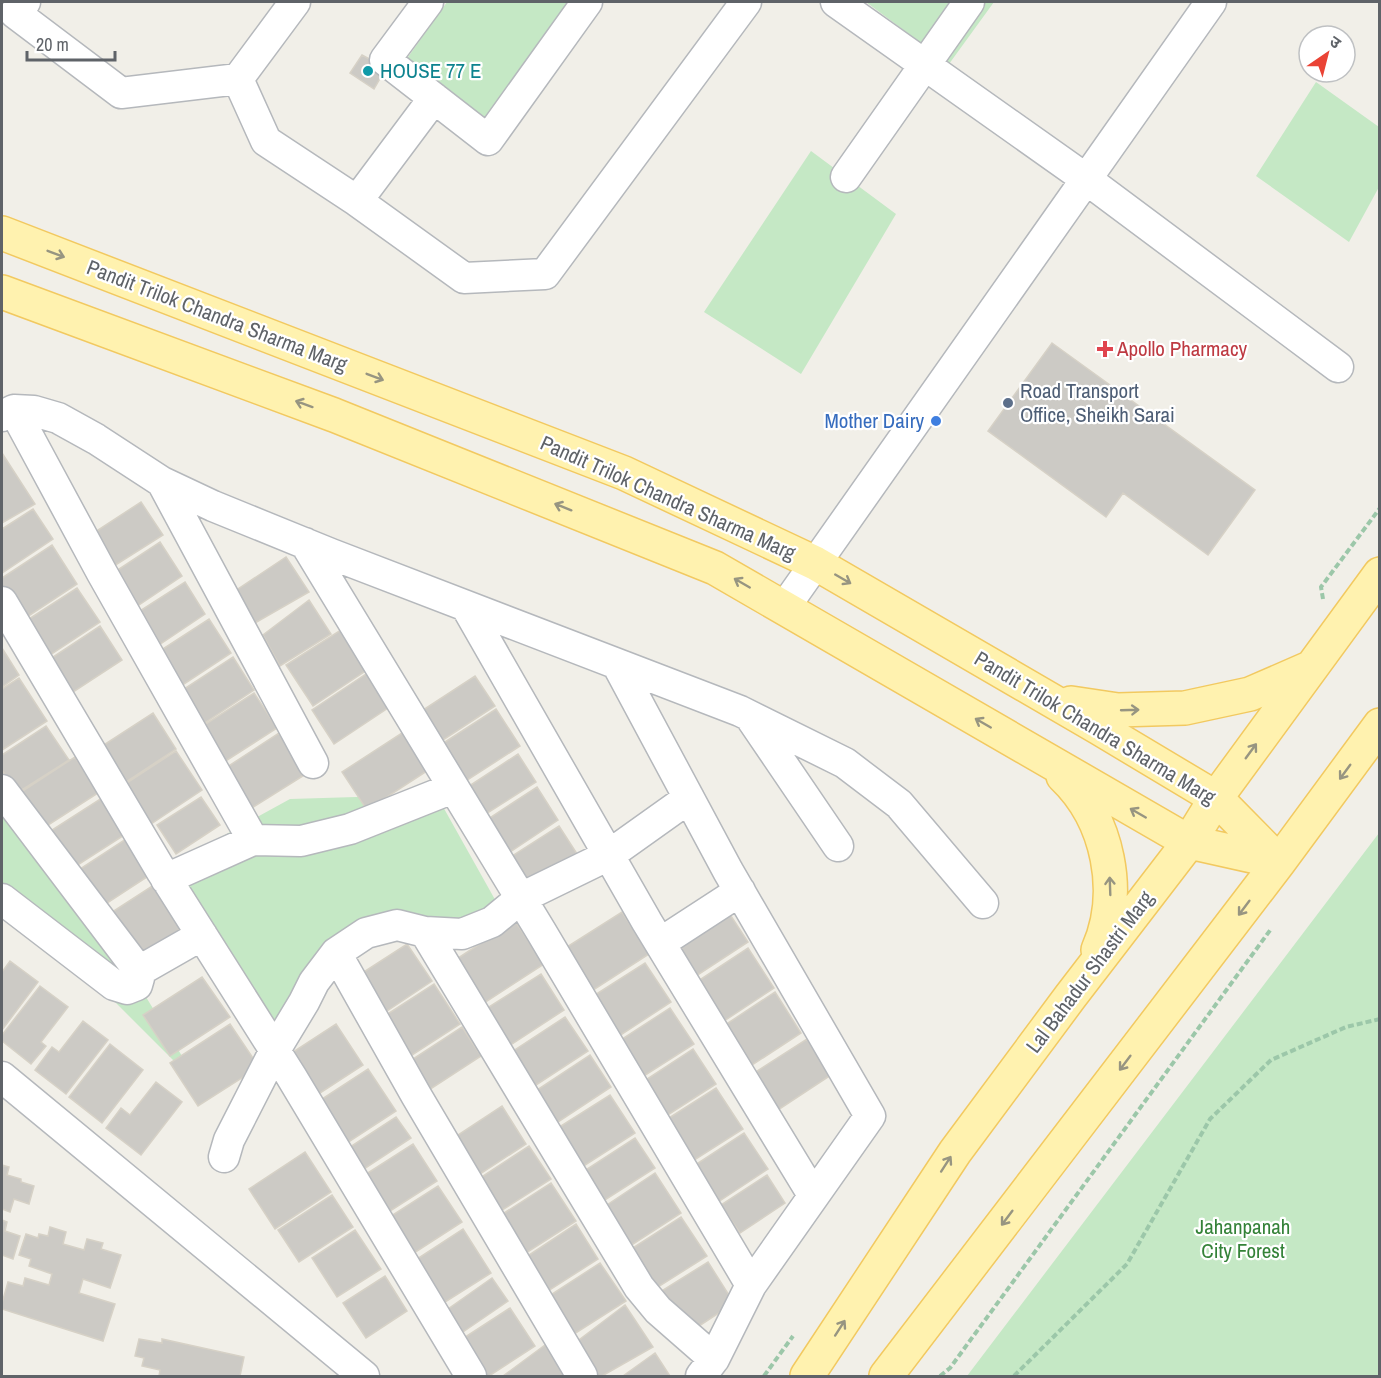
<svg xmlns="http://www.w3.org/2000/svg" width="1381" height="1378" font-family="'Archivo Narrow','Noto Sans Devanagari',sans-serif">
  <style>
    .green { fill: #c5e8c5 }
    .building { fill: #cccac5; stroke: #d6d1c6; stroke-width: 1.5 }
    .lines { fill: none; stroke-linecap: round; stroke-linejoin: round }
    .minor-casing { stroke: #b5b8bc; stroke-width: 33 }
    .major-casing { stroke: #f2c960; stroke-width: 36 }
    .path { stroke: #9cc7a9; stroke-width: 4; stroke-dasharray: 6 3; stroke-linecap: butt }
    .minor { stroke: #fff; stroke-width: 30 }
    .major { stroke: #fff2af; stroke-width: 33 }
    .oneway { stroke: #979581 }
    .culture-dot { fill: #0f9aa8; stroke: #fff; stroke-width: 2 }
    .health-dot { fill: #e0444e; stroke: #fff; stroke-width: 2 }
    .service-dot { fill: #5c6f8a; stroke: #fff; stroke-width: 2 }
    .shop-dot { fill: #3f7fe0; stroke: #fff; stroke-width: 2 }
    .labels { text-anchor: middle; stroke-width: 4.5; stroke-linejoin: round; paint-order: stroke }
    .culture-label { font-size: 21px; fill: #0d838f; stroke: #fff; text-anchor: start }
    .street-label { font-size: 21px; fill: #5f6368; stroke: #fff }
    .health-label { font-size: 21px; fill: #be3a42; stroke: #fff; text-anchor: start }
    .service-label { font-size: 21px; fill: #4e5e75; stroke: #fff; text-anchor: start }
    .shop-label { font-size: 21px; fill: #366cbe; stroke: #fff; text-anchor: end }
    .park-label { font-size: 21px; fill: #348238; stroke: #fff }
  </style>
  <rect width="100%" height="100%" fill="#f1efe8"/>
  <path class="green" d="M447 2H587L488 140 396 74Z
    M866 2H994L949 64Z
    M1316 82 1379 127V187L1349 242 1256 176Z
    M811 151 896 214 801 374 704 312Z
    M2 784 146 997 202 1089 2 889Z
    M389 796 442 805 507 921 374 925 279 1034 180 882 212 842 290 799Z
    M1379 833V1376H967Z"/>
  <path class="building" d="M362 55 386 68 374 89 350 73Z
    M1052 343 1255 490 1208 555 1123 493 1106 517 988 431Z
    M2 453 35 504 2 523Z
    M141 502 163 535 114 566 92 534Z
    M33 509 53 539 2 573V529Z
    M160 542 182 576 130 611 107 577Z
    M52 545 77 584 18 623 2 598V578Z
    M286 557 309 592 255 623 235 591Z
    M185 582 205 614 153 649 132 616Z
    M77 588 100 622 41 661 18 626Z
    M309 600 331 634 280 666 263 635Z
    M209 619 231 653 175 690 152 656Z
    M100 626 122 660 67 696 44 663Z
    M344 628 370 668 313 706 286 665Z
    M2 648 19 675 2 687Z
    M233 657 254 690 197 728 175 695Z
    M369 672 391 706 334 744 312 710Z
    M475 676 495 706 440 742 420 712Z
    M19 678 47 721 2 750V689Z
    M254 693 277 728 221 764 198 729Z
    M496 709 520 746 458 786 434 749Z
    M153 713 176 749 120 786 96 750Z
    M46 726 69 760 17 793 2 770V755Z
    M405 731 430 769 367 810 342 772Z
    M279 733 306 774 247 811 221 771Z
    M176 751 202 790 148 826 122 786Z
    M518 754 536 782 478 819 460 792Z
    M75 757 98 793 42 829 18 794Z
    M537 787 558 820 501 858 479 825Z
    M105 796 129 832 73 868 49 832Z
    M201 797 220 825 176 854 157 825Z
    M559 826 581 860 528 894 506 860Z
    M129 837 153 873 98 909 74 873Z
    M160 881 189 924 134 960 106 916Z
    M622 912 649 954 587 994 559 952Z
    M729 913 748 942 690 980 671 950Z
    M515 921 544 964 481 1005 452 962Z
    M407 944 432 981 381 1015 356 977Z
    M748 948 774 988 721 1023 695 983Z
    M10 961 38 982 2 1030V972Z
    M645 963 671 1002 613 1040 587 1000Z
    M541 974 564 1010 506 1048 481 1012Z
    M202 977 230 1017 170 1056 143 1015Z
    M434 984 460 1024 409 1057 383 1017Z
    M40 986 68 1007 41 1042 46 1046 31 1064 2 1041V1035Z
    M775 992 801 1033 749 1067 722 1027Z
    M670 1008 694 1044 636 1081 613 1045Z
    M565 1017 588 1051 530 1089 507 1055Z
    M83 1021 108 1040 66 1094 35 1070 52 1047 59 1052Z
    M230 1024 259 1067 198 1106 170 1063Z
    M336 1024 363 1065 314 1097 287 1056Z
    M462 1027 481 1056 429 1090 410 1061Z
    M807 1039 831 1075 775 1112 751 1075Z
    M110 1044 143 1070 102 1123 69 1097Z
    M693 1049 716 1084 660 1120 638 1085Z
    M590 1055 611 1087 552 1126 531 1094Z
    M368 1069 396 1111 347 1143 319 1101Z
    M156 1082 182 1102 141 1155 106 1128 121 1108 130 1115Z
    M716 1088 743 1129 688 1164 661 1123Z
    M610 1095 635 1133 579 1169 553 1131Z
    M502 1106 526 1144 477 1176 452 1139Z
    M396 1117 411 1138 361 1171 347 1149Z
    M744 1133 768 1169 712 1206 689 1169Z
    M635 1138 655 1168 597 1205 578 1175Z
    M413 1144 437 1181 387 1213 363 1176Z
    M529 1146 551 1179 499 1212 477 1180Z
    M305 1152 331 1192 275 1229 249 1189Z
    M2 1165 9 1167 7 1175 21 1179V1182L34 1186 29 1204 14 1199 10 1212 2 1209Z
    M655 1173 681 1213 627 1248 601 1209Z
    M767 1175 785 1203 740 1233 721 1205Z
    M551 1183 576 1221 526 1253 501 1215Z
    M438 1186 462 1222 411 1255 388 1218Z
    M332 1195 353 1227 299 1262 278 1230Z
    M681 1217 707 1256 650 1292 625 1253Z
    M2 1220 7 1222 5 1231 20 1236 13 1259 2 1255Z
    M576 1224 598 1259 548 1291 526 1257Z
    M50 1227 66 1232 63 1244 84 1250 87 1239 103 1243 101 1249 121 1255 110 1288 83 1279 79 1293 115 1304 103 1341 2 1309V1303L8 1282 23 1286 25 1278 49 1285 52 1274 29 1266 31 1259 19 1255 26 1234 38 1238 39 1234 48 1236Z
    M463 1229 491 1273 442 1304 414 1261Z
    M355 1230 381 1269 337 1297 312 1258Z
    M708 1262 734 1303 687 1334 660 1292Z
    M600 1263 626 1301 571 1336 546 1298Z
    M385 1276 407 1311 366 1338 343 1303Z
    M492 1278 508 1301 457 1336 441 1314Z
    M625 1305 653 1347 602 1376H595L575 1343Z
    M510 1308 535 1346 489 1376H478L456 1343Z
    M139 1339 162 1343V1339L244 1357 240 1376H159L160 1370 142 1366 144 1358 135 1356Z
    M545 1345 568 1376H503Z
    M655 1353 670 1376H623Z"/>
  <g class="lines">
    <defs>
      <path id="minor" d="M25 2 15 13 121 93 238 79
        M295 2 238 79 266 141 357 201
        M428 2 385 60 488 140 587 2
        M836 2 1086 179 1338 367
        M434 98 357 201 464 278 545 274 746 2
        M846 177 969 2
        M14 410 102 573 253 840
        M2 416 14 410 34 411 58 418 96 439 162 482 213 506 331 554 740 711 845 763 899 804 983 903
        M162 482 313 763
        M305 543 542 933 751 1285
        M2 602 162 872 291 1076 471 1376
        M466 606 647 922 813 1195
        M784 608 1211 2
        M617 664 728 871 870 1116 751 1285 714 1359 701 1376
        M751 718 838 846
        M2 790 139 971 202 935
        M166 879 253 840 301 841 350 829 453 788
        M2 899 114 985 127 989 137 985 139 978V971
        M425 932 639 1287 658 1310 714 1359
        M660 943 740 891
        M336 953 416 1095 582 1376
        M2 1077 364 1376
        M224 1157 229 1140 275 1050 304 1002 314 982 336 953 366 933 397 925 425 932 462 934 492 922 521 898 609 855 689 798"/>
      <path id="major" d="M2 233 624 473 815 563 1099 728 1216 798 1279 862
        M2 292 334 415 715 568 1189 842 1279 862
        M1071 703 1118 710 1185 708 1250 694 1312 667
        M1063 776C1109 820 1123 893 1098 950
        M807 1376 955 1152 1070 997 1189 842 1216 798 1380 574
        M886 1376 1279 862 1380 725"/>
    </defs>
    <use href="#minor" class="minor-casing"/>
    <use href="#major" class="major-casing"/>
    <path class="path" d="M1323 599 1321 587 1380 508
      M764 1376 793 1336
      M940 1376 950 1368 1271 929
      M1014 1376 1127 1264 1210 1119 1271 1060 1346 1027 1380 1019"/>
    <use href="#minor" class="minor"/>
    <use href="#major" class="major"/>
  </g>
  <defs><path id="oneway-shaft" d="M-6 0H5M1.5-3L5.5 0L1.5 3" fill="none" stroke-width="1.6" stroke-linecap="round" stroke-linejoin="round" transform="scale(1.5)"/></defs>
  <g class="oneway">
    <use href="#oneway-shaft" transform="translate(56 254) rotate(21)"/>
    <use href="#oneway-shaft" transform="translate(375 377) rotate(21)"/>
    <use href="#oneway-shaft" transform="translate(304 404) rotate(-160)"/>
    <use href="#oneway-shaft" transform="translate(563 507) rotate(-158)"/>
    <use href="#oneway-shaft" transform="translate(843 579) rotate(30)"/>
    <use href="#oneway-shaft" transform="translate(742 583) rotate(-150)"/>
    <use href="#oneway-shaft" transform="translate(1130 710) rotate(-2)"/>
    <use href="#oneway-shaft" transform="translate(983 723) rotate(-150)"/>
    <use href="#oneway-shaft" transform="translate(1251 751) rotate(-54)"/>
    <use href="#oneway-shaft" transform="translate(1345 772) rotate(126)"/>
    <use href="#oneway-shaft" transform="translate(1138 813) rotate(-150)"/>
    <use href="#oneway-shaft" transform="translate(1110 886) rotate(-92)"/>
    <use href="#oneway-shaft" transform="translate(1244 908) rotate(127)"/>
    <use href="#oneway-shaft" transform="translate(1125 1063) rotate(127)"/>
    <use href="#oneway-shaft" transform="translate(946 1164) rotate(-57)"/>
    <use href="#oneway-shaft" transform="translate(1007 1218) rotate(127)"/>
    <use href="#oneway-shaft" transform="translate(840 1328) rotate(-57)"/>
  </g>
  <circle class="culture-dot" cx="368" cy="71" r="6"/>
  <path class="health-dot" d="M1102 340h6v6h6v6h-6v6h-6v-6h-6v-6h6z"/>
  <circle class="service-dot" cx="1008" cy="403" r="6"/>
  <circle class="shop-dot" cx="936" cy="421" r="6"/>
  <g class="labels">
    <g class="culture-label">
      <text x="380" y="78">HOUSE 77 E</text>
    </g>
    <g class="street-label">
      <text transform="translate(217 316) rotate(21)" y="7">Pandit Trilok Chandra Sharma Marg</text>
      <text transform="translate(668 498) rotate(24)" y="7">Pandit Trilok Chandra Sharma Marg</text>
      <text transform="translate(1095 728) rotate(31)" y="7">Pandit Trilok Chandra Sharma Marg</text>
      <text transform="translate(1090 972) rotate(-53)" y="7">Lal Bahadur Shastri Marg</text>
    </g>
    <g class="health-label">
      <text x="1117" y="356">Apollo Pharmacy</text>
    </g>
    <g class="service-label">
      <text x="1020" y="398">Road Transport<tspan x="1020" dy="24">Office, Sheikh Sarai</tspan></text>
    </g>
    <g class="shop-label">
      <text x="924" y="428">Mother Dairy</text>
    </g>
    <g class="park-label">
      <text x="1243" y="1234">Jahanpanah<tspan x="1243" dy="24">City Forest</tspan></text>
    </g>
  </g>
  <rect width="1381" height="1378" fill="none" stroke="#5f6368" stroke-width="6"/>
  <g transform="translate(1327 54) rotate(35)"><circle r="28" fill="#ffffff" stroke="#bfc1c3" stroke-width="1.5"/>
  <path d="M0-4.5L10 22L0 15L-10 22Z" fill="#ea4335"/>
  <text y="-9" font-size="16" font-weight="bold" text-anchor="middle" fill="#5f6368">उ</text>
  </g>
  <path d="M27 51v9h88v-9" fill="none" stroke="#5f6368" stroke-width="3"/>
  <text x="36" y="51" font-size="18" fill="#5f6368" stroke="#ffffff" stroke-width="4.5" paint-order="stroke">20 m</text>
</svg>
